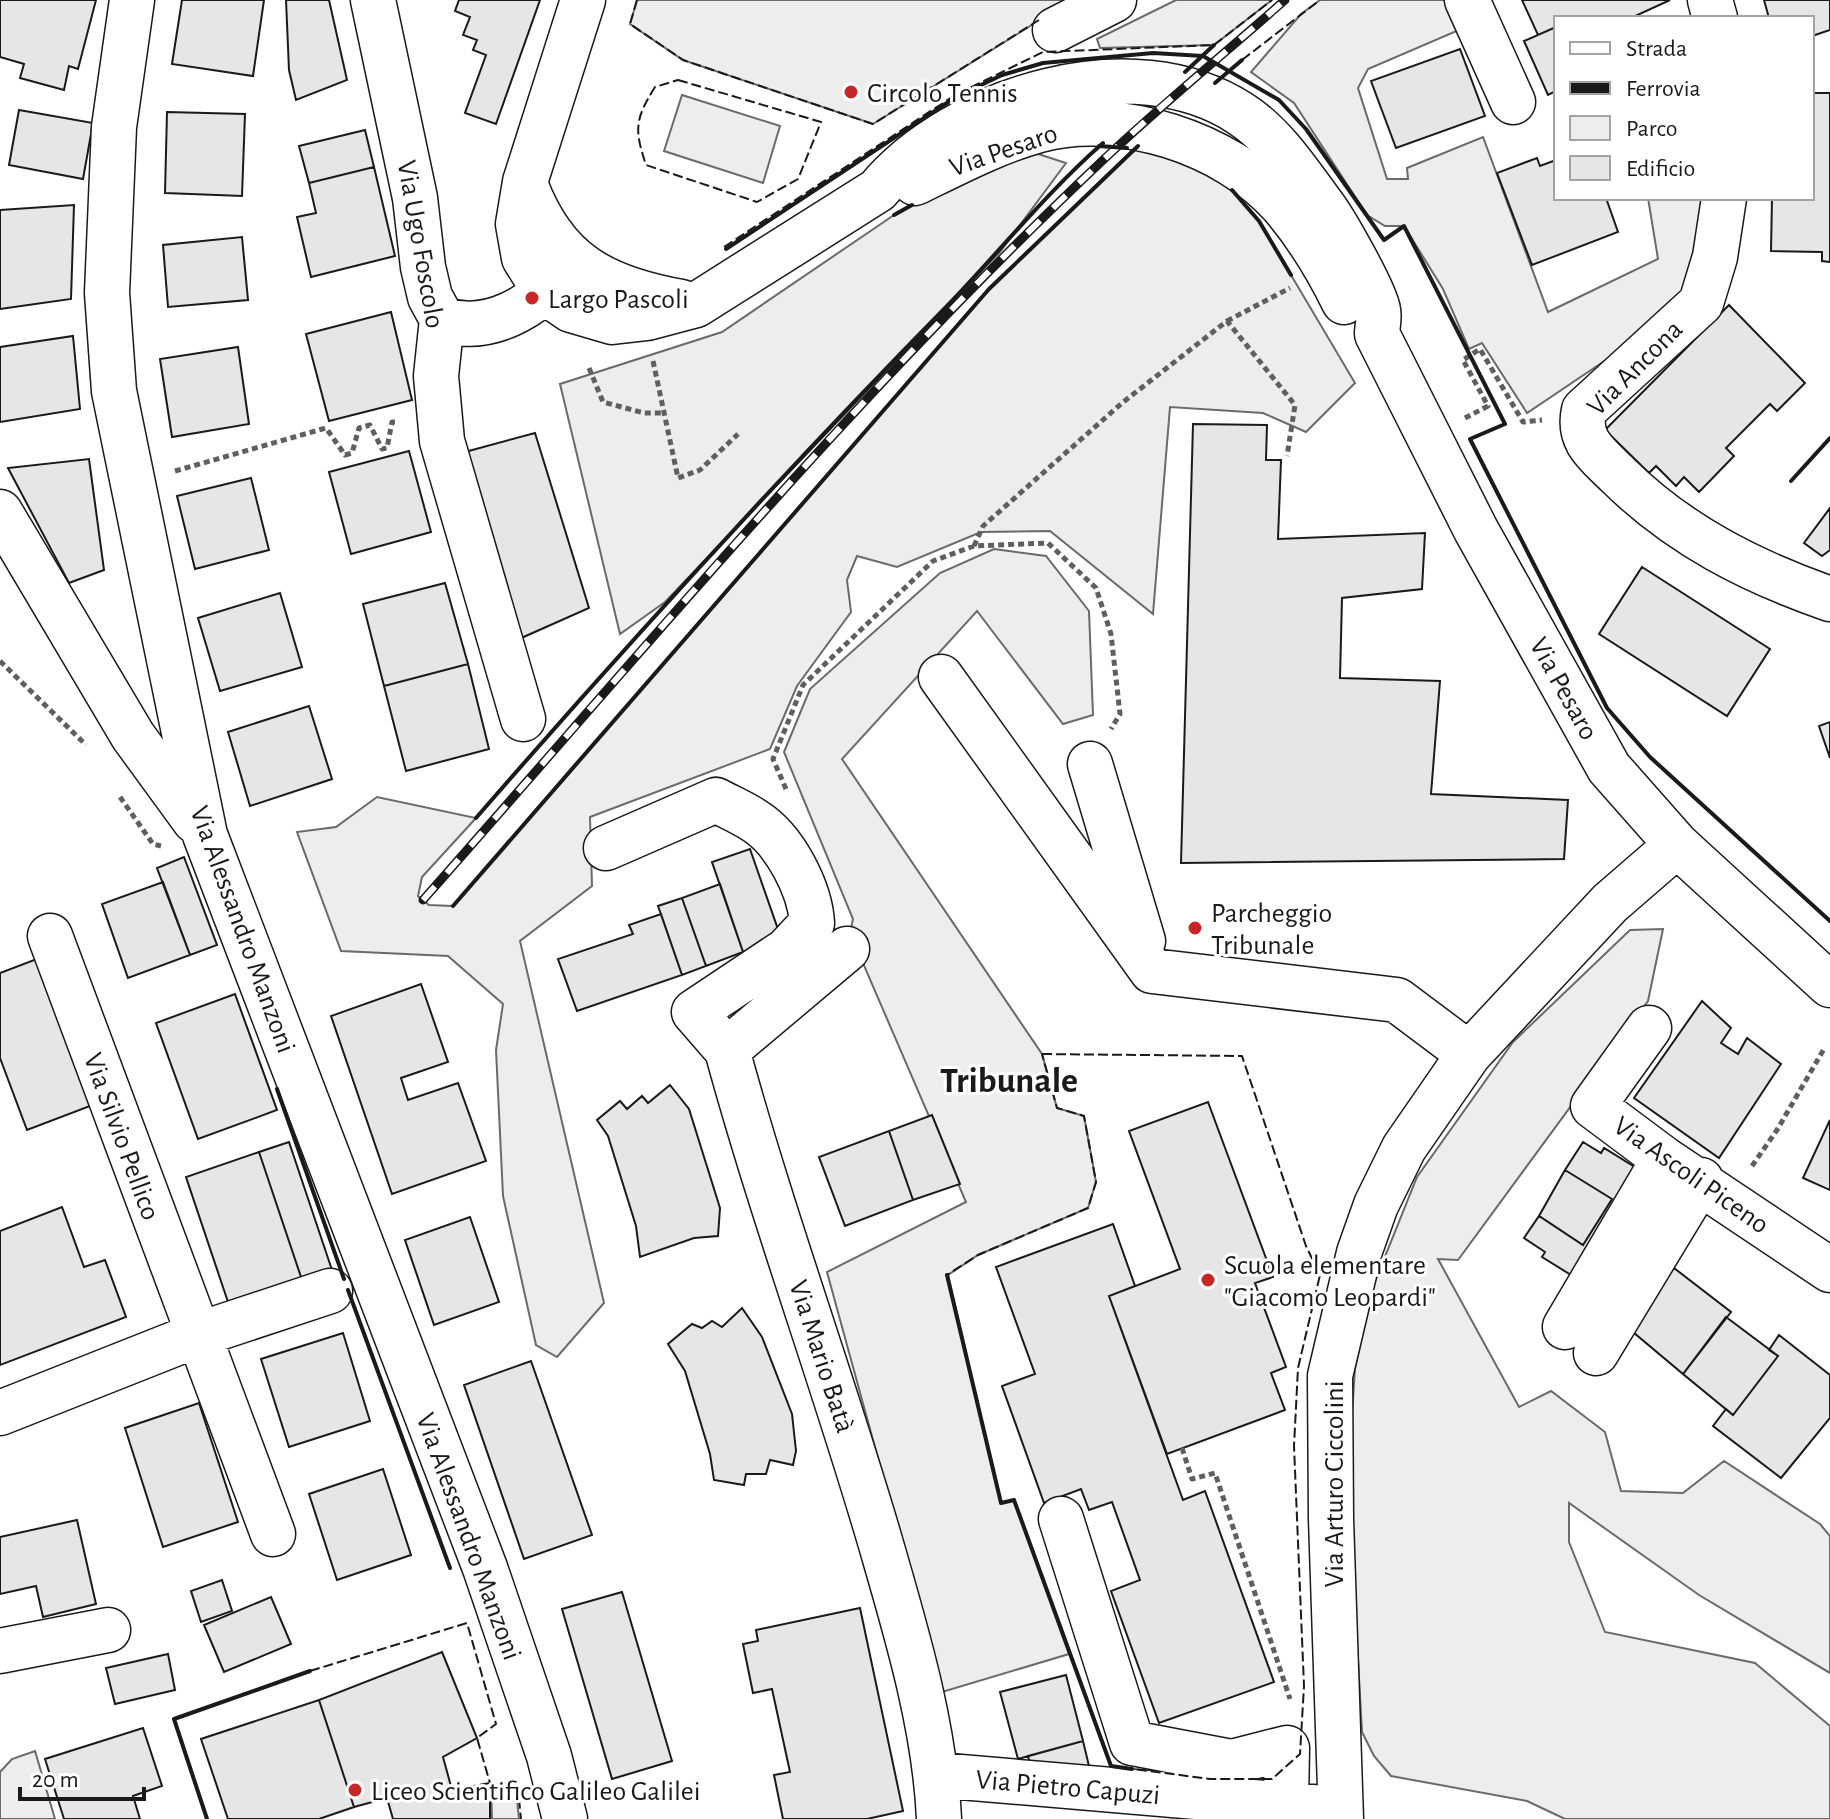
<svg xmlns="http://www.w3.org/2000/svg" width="1830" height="1819" font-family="'Alegreya Sans',sans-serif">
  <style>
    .green { fill: #ededed; stroke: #6a6a6a; stroke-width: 2 }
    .building { fill: #e6e6e6; stroke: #1a1a1a; stroke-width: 2 }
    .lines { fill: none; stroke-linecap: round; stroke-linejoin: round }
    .minor-casing { stroke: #1a1a1a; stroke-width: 47 }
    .path { stroke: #5f5f5f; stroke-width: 5; stroke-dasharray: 6 4; stroke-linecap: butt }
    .minor { stroke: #fff; stroke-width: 44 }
    .rail-casing { stroke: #1a1a1a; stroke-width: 9 }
    .rail { stroke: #fff; stroke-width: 6; stroke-dasharray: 18; stroke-linecap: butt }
    .fence { stroke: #1a1a1a; stroke-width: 2; stroke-dasharray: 10 4; stroke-linecap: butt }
    .wall { stroke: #1a1a1a; stroke-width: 4 }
    .poi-dot { fill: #c62828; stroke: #fff; stroke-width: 3 }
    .labels { text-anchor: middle; stroke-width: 6; stroke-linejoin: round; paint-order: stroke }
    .poi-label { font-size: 28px; fill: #1a1a1a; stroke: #fff; text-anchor: start }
    .street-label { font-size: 28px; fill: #1a1a1a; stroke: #fff }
    .district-label { font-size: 36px; font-weight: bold; fill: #1a1a1a; stroke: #fff }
  </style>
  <rect width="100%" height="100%" fill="#fff"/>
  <path class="green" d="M637 0H1065L1067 3 873 124 683 60 630 24Z
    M1176 0H1272L1214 45 1100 48 1097 39Z
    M1320 0H1448L1459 30 1368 69 1358 88 1387 179H1408L1407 168 1483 137 1548 312 1658 259 1648 198H1707L1687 294 1646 333 1527 413 1482 343 1469 349 1443 289 1404 226H1385L1367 215 1294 103 1251 72 1301 14Z
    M682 95 780 126 763 183 664 151Z
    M1135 149 1169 155 1220 177 1259 221 1355 383 1306 432 1263 413 1170 407 1153 614 1050 531 981 532 897 567 857 556 847 580 851 612 797 686 770 749 590 817 592 886 520 941 604 1303 557 1357 536 1345 503 1196 496 1050 503 1004 448 956 341 951 297 832 336 827 377 797 476 818 422 877 418 896 429 905 453 906 989 289Z
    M1026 150 1066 163 1000 252 665 602 620 634 560 384 722 332 894 215 965 175Z
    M994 549 1046 556 1089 611 1093 715 1063 724 977 611 842 759 1042 1054 1057 1108 1084 1116 1096 1182 1088 1208 978 1255 948 1275 1001 1503 1014 1500 1069 1654 942 1692 827 1272 966 1202 850 933 853 919 784 752 810 689 940 573Z
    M1663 929 1648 1001 1458 1260 1438 1259 1519 1407 1551 1391 1605 1432 1621 1491 1683 1493 1724 1461 1820 1524 1830 1536V1673L1699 1595 1569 1503V1542L1605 1632 1755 1663 1830 1726V1819H1565L1527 1801 1391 1776 1374 1756 1362 1732 1348 1479 1355 1368 1374 1284 1417 1177 1513 1042 1630 930Z
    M35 1751 55 1819H0V1772L12 1759Z
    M491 1785 516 1790 519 1819H492Z"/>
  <path class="building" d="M0 0H96L78 69 69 66 64 90 20 78 24 64 0 57Z
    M182 0H264L253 76 172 64Z
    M286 0H329L347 80 296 100 289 70Z
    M459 0H540L496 124 465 113 486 55 473 50 477 40 463 35 470 17 455 11Z
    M1522 0H1670L1631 18H1556V27L1538 35Z
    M1764 0H1830V30L1812 36V18H1769Z
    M1556 27V91L1548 95 1524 41Z
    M1460 49 1485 116 1396 148 1371 81Z
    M1812 93H1830V262L1822 261V252L1771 251 1772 198H1812Z
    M19 110 93 123 83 179 9 165Z
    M167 112 245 114 242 196 165 193Z
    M365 130 374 167 309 183 299 146Z
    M1537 158 1540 166 1556 160V198H1606L1618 232 1532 265 1497 173Z
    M374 167 395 256 311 277 297 217 316 213 309 183Z
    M74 205 71 299 0 309V210Z
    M242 237 248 300 168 307 163 245Z
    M1729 305 1805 383 1777 411 1770 404 1726 448 1734 456 1699 492 1684 477 1676 486 1656 466 1649 473 1605 430Z
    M391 312 412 400 329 421 306 334Z
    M73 336 80 409 0 422V347Z
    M238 347 249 424 172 437 160 359Z
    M1193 424 1267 425 1266 460H1281L1278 539 1425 533 1422 589 1342 598 1340 678 1440 681 1431 794 1568 800 1564 859 1181 863Z
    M535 433 589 608 519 639 465 452Z
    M409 451 431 532 351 554 329 472Z
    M89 459 104 570 69 583 8 468Z
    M251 478 269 550 195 569 177 496Z
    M1830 508V550L1822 556 1804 543Z
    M1642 567 1770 649 1727 716 1599 634Z
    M445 583 468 664 384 686 363 604Z
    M280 593 302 667 220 691 198 618Z
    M468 664 489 749 406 771 384 686Z
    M309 706 332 779 250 806 228 732Z
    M1830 722V758L1819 726Z
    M750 849 781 938 743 952 712 862Z
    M184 857 217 945 190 955 157 868Z
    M163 882 190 955 128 978 102 904Z
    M720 884 743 952 706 966 682 898Z
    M682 898 706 966 682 975 658 906Z
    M661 914 682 975 577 1011 558 959 633 934 629 925Z
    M42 957 98 1103 27 1130 0 1058V973Z
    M421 984 448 1062 401 1078 408 1100 458 1083 486 1161 392 1194 331 1016Z
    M235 994 277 1110 198 1139 156 1023Z
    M1702 1001 1731 1028 1721 1043 1738 1054 1747 1038 1781 1064 1719 1158 1634 1098Z
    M670 1085 689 1109 720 1208 718 1236 694 1238 640 1257 636 1226 608 1136 597 1120 620 1101 627 1109 642 1096 648 1103Z
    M1208 1102 1273 1277 1255 1283 1286 1367 1271 1373 1285 1410 1167 1454 1109 1296 1180 1269 1129 1131Z
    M932 1115 960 1184 913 1200 889 1131Z
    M1830 1120V1190L1803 1178Z
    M889 1131 913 1200 845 1226 819 1157Z
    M289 1142 332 1270 302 1280 259 1152Z
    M1583 1142 1601 1153 1604 1148 1646 1174 1579 1280 1542 1257 1545 1252 1524 1238 1539 1216 1583 1245 1612 1199 1565 1170Z
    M259 1152 302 1280 229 1305 186 1177Z
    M1565 1170 1612 1199 1583 1245 1539 1216Z
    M62 1207 84 1267 105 1260 126 1317 0 1365V1231Z
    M470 1217 499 1302 434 1325 405 1240Z
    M1113 1224 1135 1286 1109 1296 1183 1500 1205 1491 1274 1682 1159 1723 1111 1591 1140 1580 1112 1502 1089 1510 1081 1489 1044 1503 1002 1386 1035 1374 996 1267Z
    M1674 1268 1731 1312 1683 1374 1627 1327Z
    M742 1308 762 1337 792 1414 796 1451 793 1465 770 1460 766 1474H746L744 1485 714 1480 710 1454 685 1371 668 1344 692 1324 702 1328 712 1321 722 1327Z
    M1726 1317 1778 1356 1733 1415 1683 1374Z
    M343 1333 370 1421 289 1447 261 1359Z
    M1779 1335 1830 1375V1418L1781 1478 1713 1426 1726 1409 1733 1415 1778 1356 1769 1350Z
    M531 1361 592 1535 524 1559 464 1385Z
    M199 1403 238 1522 163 1547 125 1428Z
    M383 1469 411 1555 337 1580 309 1494Z
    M77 1520 96 1604 43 1617 36 1586 0 1594V1537Z
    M222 1580 232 1611 201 1622 191 1591Z
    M622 1592 672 1761 612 1779 562 1609Z
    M271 1597 291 1644 224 1672 204 1625Z
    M860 1608 903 1811 867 1819H783L774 1775 790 1772 772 1689 753 1693 743 1644 758 1641 756 1630Z
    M442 1652 477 1738 443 1757 452 1790 490 1783V1819H393L387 1798 354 1807 319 1700Z
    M168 1654 175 1690 115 1704 106 1668Z
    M1066 1675 1083 1741 1018 1759 1000 1692Z
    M319 1700 354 1807 319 1819H228L201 1739Z
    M143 1728 162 1786 133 1796 140 1819H64L45 1759Z
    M1083 1741 1089 1766 1034 1780 1028 1756Z"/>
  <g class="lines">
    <defs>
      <path id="minor" d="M132 0 114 127 107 293 114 391 205 835 485 1568 549 1756 565 1819
        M373 0 415 198 423 267 430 297 442 319 436 376 442 441 523 719
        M583 0 525 182 518 224 524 258 546 293 571 310 612 322 647 318 696 305 878 190C955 98 1133 43 1241 114 1274 135 1298 172 1321 203 1334 219 1375 292 1378 310 1380 317 1377 327 1377 334L1476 530 1609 768 1677 845 1830 985
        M1467 0 1513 102
        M1710 0 1715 18
        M1055 30 1114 0
        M915 183C956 163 996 142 1039 130 1120 108 1226 143 1281 204 1306 233 1327 267 1344 302
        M526 186C555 263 603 288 681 302
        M1724 198 1715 257 1701 303 1584 410C1577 441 1597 454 1618 475 1679 535 1750 571 1830 599
        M442 319C488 335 535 307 564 271
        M0 512 133 736 195 821
        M941 677 1152 971 1397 1000 1469 1054
        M1090 764 1143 941
        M606 848 716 800C729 807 743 813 755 821 785 840 810 889 812 923L787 950 694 1012 727 1050
        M50 936 273 1534
        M847 949 727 1050C772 1215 832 1377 880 1541 906 1631 935 1726 939 1819
        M1649 1028 1593 1106 1664 1159 1830 1270
        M1565 1327 1664 1159
        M1596 1353 1701 1180
        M0 1413 197 1335 330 1291
        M1061 1519 1132 1743 1232 1762 1287 1748 1286 1803
        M0 1651 108 1630
        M937 1775 1313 1807
        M1341 1819 1331 1519 1330 1376 1359 1253 1376 1205 1404 1148 1469 1054 1610 903 1677 845"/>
    </defs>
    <use href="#minor" class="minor-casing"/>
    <path class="path" d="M1227 321 1290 288
      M653 361 678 478 700 470 738 434
      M589 368 603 402 644 413H663
      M1465 418 1488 406 1463 360 1480 349 1523 422 1542 420
      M175 471 326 428 345 455 352 453 359 428 370 425 382 449 387 448 392 422H399
      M974 546 983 526 1122 403 1227 321 1295 405 1287 456
      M0 661 86 745
      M786 789 773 759 803 685 933 561 974 546 1048 543 1096 588 1111 634 1120 714 1111 729
      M120 797 153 844 161 846
      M1752 1166 1777 1130 1824 1049
      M1182 1448 1192 1479 1215 1473 1290 1699"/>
    <use href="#minor" class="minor"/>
    <defs>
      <path id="rail" d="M423 900C644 650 858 391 1101 162 1160 106 1224 54 1285 0"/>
    </defs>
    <use href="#rail" class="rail-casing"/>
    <use href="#rail" class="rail"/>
    <path class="fence" d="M637 0 630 24 683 60 873 124 1039 20
      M1242 60 1320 0
      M678 80 821 122 798 179 757 202 646 165C634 129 635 119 655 87Z
      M724 247 955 95 1043 52 1214 45 1272 0
      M1042 1054 1242 1056 1306 1246 1320 1275 1298 1368 1294 1446 1304 1686 1300 1754 1272 1779H1210L1111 1766 1014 1500 1001 1503 947 1275 978 1255 1088 1208 1096 1182 1084 1116 1057 1108Z
      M310 1671 467 1623 496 1724 477 1738 490 1783 518 1789 521 1819"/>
    <path class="wall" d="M1185 72 1214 45
      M1215 83 1242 60
      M1099 146 1127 148
      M1232 190 1259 221 1291 275
      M894 215 912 205
      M726 249 956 97 1002 75 1043 63 1153 53 1203 56 1279 100 1306 129 1384 240 1404 226 1505 424 1470 439 1607 708 1650 757 1830 921
      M1791 481 1830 438
      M476 818C629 642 785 471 948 305 1000 251 1047 192 1103 143
      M453 906 989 289 1138 146
      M277 1089 344 1279
      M947 1275 1001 1503 1014 1500 1111 1766 1132 1769
      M348 1290 450 1568
      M207 1819 174 1719 310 1671"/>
  </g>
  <g class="poi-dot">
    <circle cx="851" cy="92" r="8"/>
    <circle cx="532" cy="298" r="8"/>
    <circle cx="1195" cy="928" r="8"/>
    <circle cx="1208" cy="1280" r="8"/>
    <circle cx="355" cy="1790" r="8"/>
  </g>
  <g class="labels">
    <g class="poi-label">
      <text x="867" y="102">Circolo Tennis</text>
      <text x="548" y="308">Largo Pascoli</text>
      <text x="1211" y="922">Parcheggio<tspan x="1211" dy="32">Tribunale</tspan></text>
      <text x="1224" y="1274">Scuola elementare<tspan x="1224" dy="32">"Giacomo Leopardi"</tspan></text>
      <text x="371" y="1800">Liceo Scientifico Galileo Galilei</text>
    </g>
    <g class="street-label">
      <text transform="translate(1003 149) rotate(-19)" y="10">Via Pesaro</text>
      <text transform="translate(422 244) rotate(80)" y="10">Via Ugo Foscolo</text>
      <text transform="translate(1634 367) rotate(-45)" y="10">Via Ancona</text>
      <text transform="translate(1565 688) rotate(61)" y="10">Via Pesaro</text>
      <text transform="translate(244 929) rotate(70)" y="10">Via Alessandro Manzoni</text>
      <text transform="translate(123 1136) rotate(70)" y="10">Via Silvio Pellico</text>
      <text transform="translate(1692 1174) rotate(35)" y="10">Via Ascoli Piceno</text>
      <text transform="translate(823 1356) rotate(72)" y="10">Via Mario Batà</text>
      <text transform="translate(1333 1484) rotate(-90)" y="10">Via Arturo Ciccolini</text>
      <text transform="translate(470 1536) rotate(70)" y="10">Via Alessandro Manzoni</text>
      <text transform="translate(1068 1786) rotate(5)" y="10">Via Pietro Capuzi</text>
    </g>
    <g class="district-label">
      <text x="1009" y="1092">Tribunale</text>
    </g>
  </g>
  <rect x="1554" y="16" width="260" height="184" fill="#ffffff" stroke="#a3a3a3" stroke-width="2"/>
  <rect x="1570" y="42" width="40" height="12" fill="#ffffff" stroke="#a3a3a3" stroke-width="2"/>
  <text x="1626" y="56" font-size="24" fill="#1a1a1a">Strada</text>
  <rect x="1570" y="82" width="40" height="12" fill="#1a1a1a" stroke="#a3a3a3" stroke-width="2"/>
  <text x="1626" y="96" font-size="24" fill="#1a1a1a">Ferrovia</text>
  <rect x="1570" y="116" width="40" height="24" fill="#ededed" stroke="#a3a3a3" stroke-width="2"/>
  <text x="1626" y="136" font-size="24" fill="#1a1a1a">Parco</text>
  <rect x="1570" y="156" width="40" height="24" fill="#e6e6e6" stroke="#a3a3a3" stroke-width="2"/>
  <text x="1626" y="176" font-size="24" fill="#1a1a1a">Edificio</text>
  <path d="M20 1787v12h124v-12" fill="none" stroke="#1a1a1a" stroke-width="4"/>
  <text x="32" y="1787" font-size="24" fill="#1a1a1a" stroke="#ffffff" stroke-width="6" paint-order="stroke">20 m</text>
</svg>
